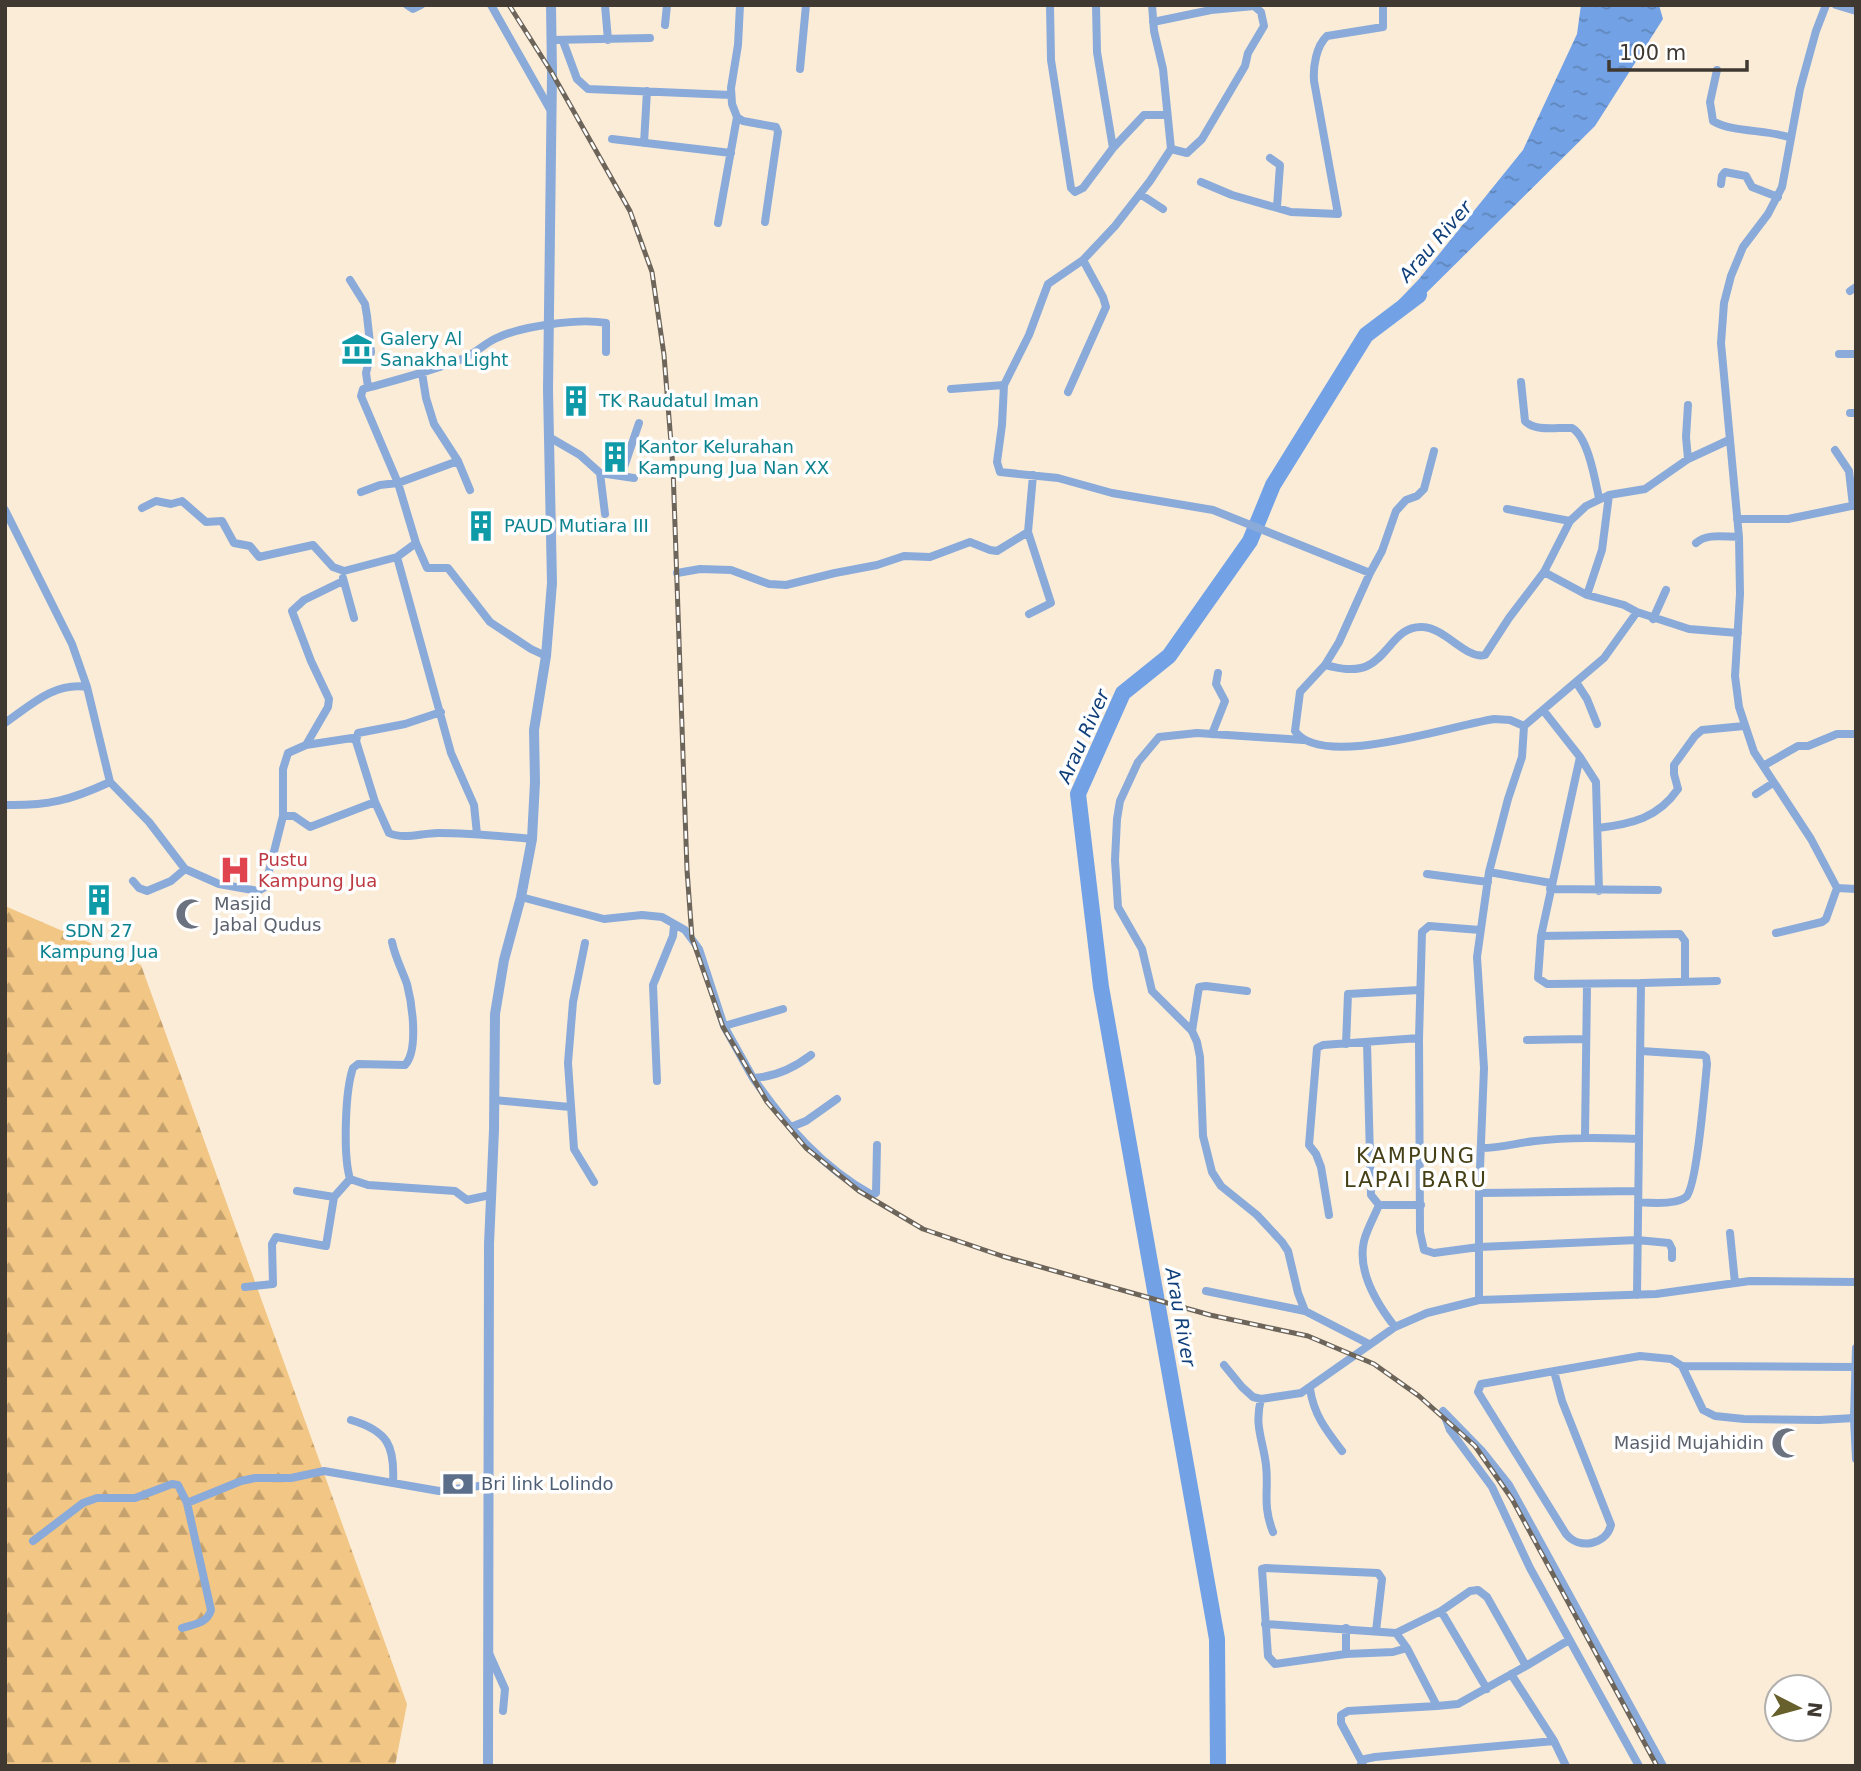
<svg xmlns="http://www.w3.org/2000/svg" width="1861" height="1771" font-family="'DejaVu Sans',sans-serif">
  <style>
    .forest { fill: url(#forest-firs) }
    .water { fill: url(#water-ripples) }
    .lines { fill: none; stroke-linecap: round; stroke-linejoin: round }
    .river { stroke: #72a2e5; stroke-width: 16 }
    .minor { stroke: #8aaad9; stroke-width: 8 }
    .tertiary { stroke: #8aaad9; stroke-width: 10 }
    .rail-casing { stroke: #6d655a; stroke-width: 5 }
    .rail { stroke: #fff; stroke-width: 2.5; stroke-dasharray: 8; stroke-linecap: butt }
    .labels { text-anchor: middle; stroke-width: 7; stroke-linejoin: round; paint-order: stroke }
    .culture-label { font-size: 18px; fill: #0d838f; stroke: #fff; text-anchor: start }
    .health-label { font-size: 18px; fill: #be3a42; stroke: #fff; text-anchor: start }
    .worship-label { font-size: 18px; fill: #5b616d; stroke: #fff; text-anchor: start }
    .service-label { font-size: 18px; fill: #4e5e75; stroke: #fff; text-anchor: start }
    .water-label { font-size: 19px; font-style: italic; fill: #103f7a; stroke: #fff }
    .quarter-label { font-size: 21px; letter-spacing: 2px; fill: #454016; stroke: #fff }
  </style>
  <defs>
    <pattern id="forest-firs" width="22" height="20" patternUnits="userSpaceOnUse" patternTransform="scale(1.75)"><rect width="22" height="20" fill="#f2c684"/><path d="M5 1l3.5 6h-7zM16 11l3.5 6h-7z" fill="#c5a26d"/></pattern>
    <pattern id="water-ripples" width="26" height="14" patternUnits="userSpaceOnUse" patternTransform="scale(1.75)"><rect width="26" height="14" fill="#72a2e5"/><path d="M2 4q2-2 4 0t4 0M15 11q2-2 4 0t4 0" fill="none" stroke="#5f85ba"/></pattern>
  </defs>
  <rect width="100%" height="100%" fill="#fbecd8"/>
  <path class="forest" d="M5 906 141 965 407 1704 395 1766H5Z"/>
  <path class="water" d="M1581 5H1659L1663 19 1595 126 1408 311 1398 301 1419 279 1523 150 1577 34Z"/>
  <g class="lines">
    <path class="river" d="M1218 1766 1217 1639 1101 987 1078 794 1123 693 1169 656 1250 541 1273 485 1366 335 1419 295"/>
    <path class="minor" d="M407 5 413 9 421 5
      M491 5 551 111
      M605 5 608 40
      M740 5 738 45 731 88 732 104 737 117 743 121 776 127 778 132 765 222
      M1050 5 1051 60 1071 188 1075 192 1083 188 1113 148 1097 52 1096 5
      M1152 5 1154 31 1163 69 1171 149 1150 181 1115 226 1083 260 1048 284 1029 335 1004 385 1002 425 997 462 1000 472 1058 478 1112 493 1213 510 1370 573 1339 642 1325 665 1300 692 1295 731C1322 770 1453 725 1494 719L1510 720 1524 726 1604 658 1637 612 1689 629 1738 633
      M1826 5 1816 31 1800 89 1782 187 1768 214 1743 247 1731 276 1724 303 1721 343 1739 537 1740 594 1735 676 1739 707 1754 752 1811 839 1837 888 1856 889
      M1836 5 1856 11
      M1153 22 1211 10 1254 6 1261 12 1264 26 1248 53 1245 66 1202 139 1187 153 1171 149
      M665 25 667 5
      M551 40 650 38
      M563 41 577 79 588 89 731 95
      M800 69 806 5
      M1717 70 1710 102 1713 121C1733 133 1768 129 1791 138
      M612 139 731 153
      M644 143 647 91
      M1113 148 1144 115H1167
      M1270 158 1280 165 1277 207
      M1201 182 1232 195 1291 212 1338 214 1314 81C1313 67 1316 46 1327 36L1383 27V5
      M1721 184 1722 176 1725 172 1746 176 1752 187 1778 197
      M1140 194 1163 209
      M718 223 737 117
      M350 280 365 304 367 316 371 352 366 373 368 387
      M1850 291 1856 287
      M1839 354H1856
      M422 373 426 398 434 424 458 461
      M1521 382 1525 421C1535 432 1557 427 1572 428 1588 437 1595 480 1599 498
      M951 389 1004 385
      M1068 392 1106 307 1103 297 1083 260
      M1850 413H1856
      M549 437 580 455 600 473 634 478
      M1835 450 1849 471 1853 506
      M1688 459 1686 437 1688 405
      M600 473 605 514
      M621 476 639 423
      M361 492 380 485 398 483 458 461 470 490
      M142 508 156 501 171 504 182 501 206 522 222 521 234 543 250 546 259 557 313 545 333 567 344 571 397 557 416 543 398 483 361 396 363 389C396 380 429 372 462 359 476 354 485 342 499 337 523 326 580 318 606 323V352
      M1507 509 1570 521
      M5 510 72 644 87 687 110 782
      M1737 519H1788L1856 505
      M1028 532 1051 603 1029 614
      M416 543 427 568H448L490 622 531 649 546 656
      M1696 543C1707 533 1724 537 1739 537
      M397 557 451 753 474 805 477 834
      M1544 572 1587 595 1624 605 1637 612
      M677 573 700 569 731 570 769 584 786 585 835 573 877 565 904 556 930 557 970 542 990 550 997 551 1028 532 1033 475
      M1370 573 1382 551 1396 511 1406 500 1417 496 1424 489 1434 451
      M343 578 354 618
      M1587 595 1602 550 1609 495
      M1653 619 1666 590
      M1325 665C1338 668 1354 672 1367 666 1389 656 1396 625 1423 627 1445 628 1467 660 1485 655L1509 618 1544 572 1570 521 1586 506 1609 495 1645 489 1688 459 1729 440
      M1576 682 1587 699 1597 724
      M1543 710 1580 757 1541 936 1538 978 1547 984 1641 983 1637 1295
      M5 723C31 705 54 682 87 687
      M1212 734 1225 701 1216 684 1218 673
      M1303 740 1197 733 1159 737 1138 762 1120 801 1117 819 1115 860 1118 907 1142 949 1152 991 1192 1031 1197 1042 1200 1057 1203 1136 1212 1172 1221 1186 1257 1215 1282 1242 1288 1251 1298 1293 1305 1311 1369 1344
      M356 741 375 802 389 833C404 840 422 833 438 833 469 833 501 836 532 839
      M356 741 358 733 405 724 441 712
      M306 745 328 707 329 699 311 661 292 611 304 600 343 581
      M1580 757 1596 782 1599 891
      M1763 766 1798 746H1808L1837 734H1856
      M110 782 149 822 185 869 219 884 258 891 265 887 283 816V769L288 753 306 745 352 738 356 741
      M1756 794 1773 783
      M5 805C48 806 71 800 110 782
      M283 816H294L310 827 375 802
      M1598 828C1632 824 1658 818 1678 789L1674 774V765L1695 736 1702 730 1744 726
      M1489 872 1551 883
      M1427 874 1488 882
      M133 881 139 888 147 891 171 881 185 869
      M1550 889 1658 890
      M521 897 604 919 642 915 662 917 685 930 699 949 724 1026 753 1078C774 1077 794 1068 811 1055
      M1480 930 1429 926 1422 932 1419 1038 1420 1232 1424 1250 1434 1253 1479 1247 1637 1240 1669 1243 1672 1249V1258
      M1776 933 1822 922 1826 919 1837 888
      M1541 936 1680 934 1685 941V981
      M392 942C395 957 402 970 407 984 412 1003 419 1050 405 1065L358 1064 353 1068C345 1091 343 1155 350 1179L368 1185 455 1191 467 1200 490 1195
      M585 943 573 1002 568 1063 574 1149 594 1182
      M1641 983 1717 981
      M724 1026 783 1009
      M1192 1031 1199 987 1206 986 1247 991
      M1527 1040 1585 1039
      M1367 1043 1371 1195 1379 1205H1421
      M1346 1044 1348 994 1419 990
      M753 1078C786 1125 821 1167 872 1195L876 1193 877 1145
      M657 1081 653 985 673 936 674 926
      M494 1100 570 1107
      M791 1127 806 1121 837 1099
      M1585 1138 1587 984
      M1481 1148C1500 1148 1517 1143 1535 1141 1570 1137 1605 1138 1639 1139
      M297 1191 334 1197
      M1479 1193 1638 1191
      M1638 1202C1649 1203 1676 1205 1686 1197 1697 1187 1705 1084 1707 1064L1706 1057 1703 1055 1641 1051
      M1379 1205C1374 1217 1367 1229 1364 1241 1357 1271 1377 1304 1395 1327
      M1329 1215 1321 1167 1316 1154 1309 1145 1317 1048 1323 1045 1419 1038
      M1730 1233 1735 1283
      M245 1287 273 1284 272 1244 276 1237 326 1246 334 1197 350 1179
      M1206 1291 1305 1311
      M1479 1300V1193L1484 1068 1477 957 1489 872 1508 799 1522 757 1524 726
      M1856 1348 1854 1418 1856 1459
      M1224 1365 1242 1387 1253 1397 1261 1399 1301 1393 1395 1327 1427 1313 1479 1300 1656 1294 1750 1281 1856 1282
      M1682 1366 1703 1410 1715 1416 1744 1419 1819 1420 1854 1418
      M1554 1371 1562 1401 1611 1525C1606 1545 1579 1550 1566 1534L1478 1392 1481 1384 1640 1356 1671 1359 1682 1366 1855 1367
      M1310 1389C1314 1415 1326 1430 1342 1451
      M1261 1399C1254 1426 1263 1440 1266 1465 1269 1491 1262 1504 1273 1532
      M1443 1411 1482 1451 1509 1485 1663 1766
      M1444 1414 1450 1430 1492 1487 1530 1568 1639 1766
      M351 1420C388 1431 395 1446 393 1483
      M33 1541 83 1503 97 1498H135L172 1484 178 1485 187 1503 241 1481 255 1478H291L324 1471 439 1491 487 1485
      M1441 1611 1487 1689
      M1265 1624 1396 1633 1441 1611 1470 1591 1478 1590 1487 1597 1526 1666 1569 1640
      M182 1628C194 1624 207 1624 211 1610L187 1503
      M1346 1628V1654
      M1376 1631 1382 1579 1378 1573 1266 1568 1262 1569 1268 1656 1275 1664 1346 1654 1393 1652 1407 1648 1396 1633
      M1407 1648 1437 1706 1458 1704 1526 1666
      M488 1651 505 1689 503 1711
      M1511 1674 1554 1741 1566 1766
      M1362 1762 1341 1723V1715L1348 1711 1437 1706
      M1360 1766 1365 1759 1375 1757 1554 1741"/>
    <path class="tertiary" d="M488 1766 489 1244 494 1130 495 1014 504 960 521 897 532 839 535 782 534 730 546 656 552 583 548 390 552 73 551 5"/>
    <defs>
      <path id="rail" d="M509 5 552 73 630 211 652 272 664 355 673 468 687 870 692 938 723 1027 767 1102 806 1148 859 1191 923 1229 1002 1256 1210 1315 1308 1336 1374 1364 1419 1396 1475 1446 1512 1499 1657 1766"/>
    </defs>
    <use href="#rail" class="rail-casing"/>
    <use href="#rail" class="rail"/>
  </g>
  <defs>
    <symbol id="museum-bare" viewBox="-9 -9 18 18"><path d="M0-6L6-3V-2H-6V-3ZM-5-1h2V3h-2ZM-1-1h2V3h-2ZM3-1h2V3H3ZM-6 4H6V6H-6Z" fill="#0f9aa8" stroke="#fff" stroke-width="2.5" paint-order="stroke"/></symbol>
    <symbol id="building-bare" viewBox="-9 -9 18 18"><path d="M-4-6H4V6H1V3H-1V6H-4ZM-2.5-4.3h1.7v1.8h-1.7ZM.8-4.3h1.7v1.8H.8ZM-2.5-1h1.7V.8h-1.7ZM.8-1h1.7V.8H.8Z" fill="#0f9aa8" stroke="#fff" stroke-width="2.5" paint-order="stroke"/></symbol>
    <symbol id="hospital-bare" viewBox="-9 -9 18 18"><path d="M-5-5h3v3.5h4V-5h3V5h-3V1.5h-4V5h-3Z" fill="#e0444e" stroke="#fff" stroke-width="2.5" paint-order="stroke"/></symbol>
    <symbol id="mosque-bare" viewBox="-9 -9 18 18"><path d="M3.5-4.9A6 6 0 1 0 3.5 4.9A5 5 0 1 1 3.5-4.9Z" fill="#6b7280" stroke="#fff" stroke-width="2.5" paint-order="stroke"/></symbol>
    <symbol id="bank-bare" viewBox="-9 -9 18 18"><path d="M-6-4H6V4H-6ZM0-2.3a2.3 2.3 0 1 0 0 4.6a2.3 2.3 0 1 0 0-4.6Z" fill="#5c6f8a" stroke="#fff" stroke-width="2.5" paint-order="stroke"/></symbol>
  </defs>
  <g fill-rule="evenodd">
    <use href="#museum-bare" x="335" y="327" width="44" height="44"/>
    <use href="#building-bare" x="554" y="379" width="44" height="44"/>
    <use href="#building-bare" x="593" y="435" width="44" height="44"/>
    <use href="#building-bare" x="459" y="504" width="44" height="44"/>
    <use href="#hospital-bare" x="213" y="848" width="44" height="44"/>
    <use href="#building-bare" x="77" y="878" width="44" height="44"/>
    <use href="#mosque-bare" x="169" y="892" width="44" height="44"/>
    <use href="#mosque-bare" x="1765" y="1421" width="44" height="44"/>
    <use href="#bank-bare" x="436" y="1462" width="44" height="44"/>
  </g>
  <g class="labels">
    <g class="culture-label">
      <text x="380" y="345">Galery Al<tspan x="380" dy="21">Sanakha Light</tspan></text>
      <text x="599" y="407">TK Raudatul Iman</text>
      <text x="638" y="453">Kantor Kelurahan<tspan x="638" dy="21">Kampung Jua Nan XX</tspan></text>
      <text x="504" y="532">PAUD Mutiara III</text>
      <text x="99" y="937" text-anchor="middle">SDN 27<tspan x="99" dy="21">Kampung Jua</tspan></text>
    </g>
    <g class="health-label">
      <text x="258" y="866">Pustu<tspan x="258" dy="21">Kampung Jua</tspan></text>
    </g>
    <g class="worship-label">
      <text x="214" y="910">Masjid<tspan x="214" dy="21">Jabal Qudus</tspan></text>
      <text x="1764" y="1449" text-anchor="end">Masjid Mujahidin</text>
    </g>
    <g class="service-label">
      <text x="481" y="1490">Bri link Lolindo</text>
    </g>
    <g class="water-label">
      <text transform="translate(1435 241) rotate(-49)" y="7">Arau River</text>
      <text transform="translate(1083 736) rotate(-66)" y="7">Arau River</text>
      <text transform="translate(1181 1317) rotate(80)" y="7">Arau River</text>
    </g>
    <g class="quarter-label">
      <text x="1416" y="1163">KAMPUNG<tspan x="1416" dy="24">LAPAI BARU</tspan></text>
    </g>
  </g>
  <rect width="1861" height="1771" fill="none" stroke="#3f3931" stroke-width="14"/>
  <g transform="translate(1798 1708) rotate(96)"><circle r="33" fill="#ffffff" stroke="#b2b0ad" stroke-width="2"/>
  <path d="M0-5L12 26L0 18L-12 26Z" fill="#67602d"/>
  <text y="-10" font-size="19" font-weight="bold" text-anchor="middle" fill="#3f3931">N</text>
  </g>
  <path d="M1609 60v10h138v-10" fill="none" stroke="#3f3931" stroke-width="3.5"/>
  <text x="1619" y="60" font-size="21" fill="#3f3931" stroke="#ffffff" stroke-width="5" paint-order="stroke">100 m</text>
</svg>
